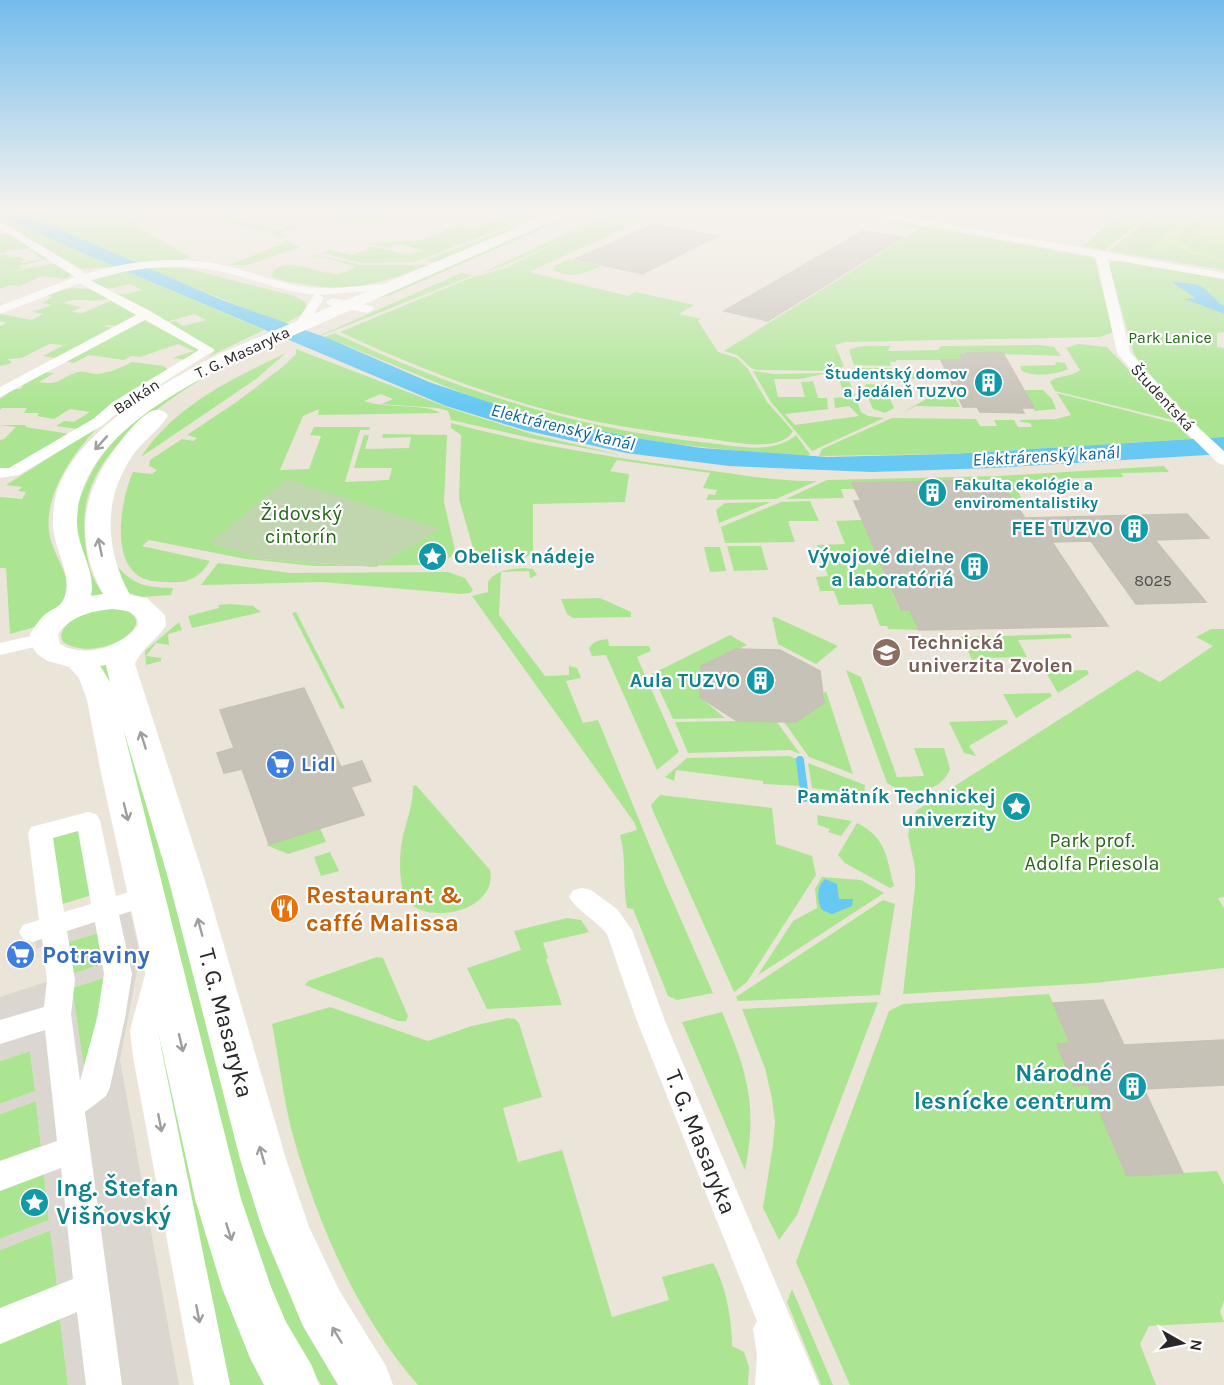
<svg xmlns="http://www.w3.org/2000/svg" width="1224" height="1385" font-family="Karla,sans-serif">
  <style>
    .green { fill: #abe592; fill-rule: evenodd }
    .cemetery { fill: #c1d6af }
    .pitch { fill: #c1ed8d }
    .plaza { fill: #dbd7d0; fill-rule: evenodd }
    .water { fill: #66c8f3 }
    .lines { fill: none; stroke-linecap: round; stroke-linejoin: round }
    .stream { stroke: #66c8f3; stroke-width: 8 }
    .building { fill: #c6c2b8; stroke: #c7c0b3; stroke-width: 1.5 }
    .street { fill: #fff; fill-rule: evenodd }
    .secondary { fill: #fff; fill-rule: evenodd }
    .oneway { stroke: #9e9e9e }
    .labels { text-anchor: middle; stroke-width: 4.5; stroke-linejoin: round; paint-order: stroke }
    .far-park-label { font-size: 16px; fill: #246716; stroke: #fff }
    .far-street-label { font-size: 16px; fill: #282828; stroke: #fff }
    .far-culture-label { font-size: 16px; font-weight: bold; fill: #0d838f; stroke: #fff; text-anchor: end }
    .number-label { font-size: 16px; fill: #504e4c }
    .far-water-label { font-size: 18px; font-style: italic; fill: #07649d; stroke: #fff }
    .park-label { font-size: 20px; fill: #246716; stroke: #fff }
    .culture-label { font-size: 20px; font-weight: bold; fill: #0d838f; stroke: #fff; text-anchor: end }
    .education-label { font-size: 20px; font-weight: bold; fill: #785e54; stroke: #fff; text-anchor: start }
    .shop-label { font-size: 20px; font-weight: bold; fill: #366cbe; stroke: #fff; text-anchor: start }
    .near-food-label { font-size: 24px; font-weight: bold; fill: #c56008; stroke: #fff; text-anchor: start }
    .near-shop-label { font-size: 24px; font-weight: bold; fill: #366cbe; stroke: #fff; text-anchor: start }
    .near-street-label { font-size: 24px; fill: #282828; stroke: #fff }
    .near-culture-label { font-size: 24px; font-weight: bold; fill: #0d838f; stroke: #fff; text-anchor: end }
  </style>
  <rect width="100%" height="100%" fill="#ebe4d9"/>
  <path class="green" d="M0 213 11 221 116 267 78 269 0 220Z
    M22 213H126L138 221 139 228 190 257 181 261 136 263Z
    M203 213 279 230 290 226 296 228 279 233 288 236 283 238 263 230 198 216Z
    M353 213 369 215 399 213 362 226 339 221Z
    M511 213H552L540 217 535 216 415 262 363 263 322 253 330 250 351 255 371 248 365 245 410 255 422 250 398 244 388 248 368 243 421 240 457 226 479 228Z
    M572 213H578L390 295 370 300Z
    M612 213H650L642 217 647 219 632 225 600 219Z
    M1121 213H1151L1105 250 1083 246Z
    M1156 213H1224V270L1109 251Z
    M600 217C563 240 522 260 480 274Z
    M599 220 630 226 529 272 628 296 636 292 694 305 679 314 701 319 698 321 718 352 737 358 748 369 767 402 793 431C781 453 732 442 711 439 662 433 611 426 563 414 486 395 411 365 340 332L473 277 507 268Z
    M887 223H906L1090 257 1095 260 1113 332 1100 337 846 342 835 345 844 366 833 371 757 370 751 368 737 355 724 351 919 229Z
    M510 228H515C499 236 442 266 427 262L428 259Z
    M7 233 31 248 5 251 7 252 0 254V234Z
    M285 240 300 247 248 265H229L283 244Z
    M33 249 49 259 19 266 21 269 4 273 58 263 73 274 65 279 42 276 20 286 10 285 0 289V255L5 254 11 258 20 257 25 260 19 262 21 263 42 259 32 252 27 253Z
    M317 255 361 265H429C384 282 352 294 303 284 292 282 281 281 271 276 281 252 320 275 337 274 343 274 350 269 355 267L319 256 310 258Z
    M570 259 601 266C585 274 569 279 553 270L554 266Z
    M1119 261 1224 279V306C1216 301 1212 296 1206 290 1198 283 1182 283 1172 283L1197 298 1186 300 1224 314V332L1217 333V347L1224 348V437L1209 438 1150 376 1134 354 1109 266 1111 262Z
    M181 267 294 296 305 302 307 308 299 316 284 324 146 268Z
    M125 271 264 330 208 357 214 352V349L169 323 175 321 184 326 206 320 194 314 166 322 111 291 123 295 142 290 130 284 108 289 91 281Z
    M461 273 474 275 303 343Z
    M71 288 89 289 109 298C92 305 80 295 63 303L81 307 72 312 82 313 113 300 138 315 117 326 106 325 104 326 113 328 55 358 43 356 64 345 49 344 22 358 8 359 12 363 0 366V326L7 323 0 321V314L32 320 43 314 32 312 52 305 42 303 53 297 44 295Z
    M143 319H148L203 349 189 360 172 358 194 351 178 344 140 357 131 356 124 360 89 355 74 363 64 361Z
    M335 333C454 390 578 429 709 443 737 446 773 455 796 435L810 454 808 456C712 450 617 440 524 414 454 394 392 362 324 337Z
    M1078 344 1107 347 1177 421 1055 391 1050 382C1058 374 1071 378 1080 370L1066 348Z
    M1041 345 1054 347 1061 356 967 353V355H960L963 360H896V362H890L891 366 854 365 849 350C860 344 878 346 891 346L887 351 938 350 941 346Z
    M296 349 452 409 535 435 621 455 535 439 451 420 448 411 438 408 381 404 393 399 381 394 364 401C386 409 425 403 440 413L318 415 319 409 303 416 280 470 309 469 321 436 310 435 314 427H370L369 430H360L345 482 389 480 392 468H354L364 435H369L365 449 409 448 411 437 382 438 383 434 447 435 444 502 455 550 451 557 428 565 314 566 246 559 149 540 142 546 210 561C199 578 188 584 167 582 158 582 143 581 136 574 111 554 122 496 133 472L152 474 157 470 149 466 150 460 182 439 193 441 197 438 187 435 238 401 281 368 296 354ZM439 529 376 567 262 559 211 543Z
    M286 353 256 379 141 457C174 406 233 378 286 353Z
    M132 362 164 366 169 371 78 429 56 426 64 421 74 422 90 412 70 409 54 419 37 416 39 413H24L27 408H2L0 410V399L14 389H20L23 386 19 385 44 372 54 373 39 382C62 386 60 377 78 372 84 370 91 374 97 374 110 372 119 369 132 362Z
    M1055 362 1065 363 1068 369C1056 375 1034 377 1022 371L1020 366 1056 365Z
    M220 367C160 406 75 454 85 539 87 560 90 577 104 595L90 599C85 574 77 547 76 522 75 509 80 498 85 486 111 425 165 398 220 367Z
    M855 368H892L894 372 933 374 932 371H942L946 379 866 378 858 375Z
    M753 371 775 374 828 373 800 379H774L778 397H805L801 382 813 381 818 398H827L828 409 785 414 795 425 859 416 849 406 835 408 834 398 845 397 839 379 840 374 846 372 861 412 868 416 884 418 812 451 771 402Z
    M866 384 884 385 894 408 885 413 873 409 864 388Z
    M949 386 960 407 916 406 900 414Z
    M1023 390H1043L1052 399 1056 409 1035 411Z
    M1057 393 1175 423 1191 439 952 454 819 456 822 449 892 418 976 419 980 426H997L994 420H1014L1018 427H1032L1030 423 1021 422 1020 420 1056 419 1071 415Z
    M451 423C533 445 615 458 698 469 738 474 777 482 817 481L776 499 706 500 709 494 715 495 717 490 703 488 710 473 617 460 610 471 629 474 625 502 533 504V551C523 566 483 563 473 548L459 499 461 435 451 428Z
    M0 425H26L25 427 70 434 15 468 0 470V440L4 439 16 427Z
    M99 426C73 452 39 501 51 541 58 562 68 573 70 597L35 627 10 634 6 568H0V497L22 499 26 492 18 491 22 487 6 485Z
    M1164 466 1169 472 1121 473 1123 477 1038 479 1045 490 1018 492 1029 509 884 513 879 502 1012 498 999 480 853 483 855 489H841L844 498 786 499 827 480 998 476Z
    M810 501 819 521H788L795 542 725 543 721 527 781 502Z
    M771 502 719 523 716 510 725 503Z
    M862 520 900 610H910L919 630 888 629 887 626H880L872 604 839 605 834 591H820L816 577 828 576 817 545 845 544 836 521Z
    M727 546H761L768 570 734 571Z
    M704 547H720L726 571 710 572Z
    M218 563 289 573 448 572 465 578 473 590 470 593 461 594 322 582 201 585Z
    M118 567C136 587 148 587 173 588L171 595 142 597 129 593 121 580Z
    M524 568 533 569 537 575 530 578 529 571 501 572 499 615 545 676 569 675V666L577 668 581 678 566 681 583 723 598 720 665 883 713 993 677 1000 668 996 633 909 627 908C622 882 627 861 620 835L637 830 634 822 472 596 488 592V582C495 570 510 569 524 568Z
    M600 598 631 612V617L573 618 567 614 561 599Z
    M230 604 253 606 261 612 192 628 188 616 219 608 218 605Z
    M112 608C174 615 102 667 63 642L61 636C66 614 93 611 112 608Z
    M296 612 345 708 341 709 292 613Z
    M772 617H775L838 646 816 664 778 644Z
    M179 622 182 630 168 634 169 645 156 643 146 656 161 658V661L146 665 145 651Z
    M1211 629H1224V897L1218 898 1224 908V968L1095 983 903 994 915 886V868L908 835 912 817 917 810 1137 670 1160 682 1213 646 1196 637Z
    M1070 634 1072 638 1018 640 1027 657 976 658 979 666H975L961 637Z
    M730 635 747 645 701 667 700 697 725 718 673 719 652 674Z
    M608 639 609 646H649L651 651 637 657 679 752 657 770 606 655 592 656 589 648C594 641 599 640 608 639Z
    M111 662 208 1030 343 1385H321L287 1325 265 1278 244 1218 196 1035 106 675 98 664Z
    M846 670 861 677 897 777 924 776 914 748H944L950 769C941 794 906 796 887 783Z
    M1087 670 1089 674 1058 693 1045 671Z
    M826 691 853 774 809 757 784 722H796L824 703 823 694Z
    M1050 693 1052 696 1016 718 1003 694Z
    M1007 720 1008 723 969 746 976 756 964 753 949 722Z
    M737 721 777 722 800 754 790 750 688 753 675 722Z
    M789 756 797 759 801 786 763 784V781L676 770 674 781 665 777 687 758Z
    M808 763 865 785 864 794 850 804 849 793 812 788Z
    M416 785 490 870C499 915 414 929 403 892 399 876 399 853 403 836 407 819 413 805 413 786Z
    M660 795 772 808 776 844 812 856 816 875 747 982 734 992 653 811 651 805Z
    M817 815 852 821 841 836 828 832 830 829 818 825Z
    M857 823C887 838 886 857 894 886L890 888 845 863 838 855Z
    M79 825 92 895 59 905 48 834Z
    M320 828 326 842 288 854 266 845Z
    M330 852 339 871 321 876 314 857Z
    M822 877 861 880 884 893 758 975 793 921 817 908 815 889Z
    M883 900 895 904 880 995 738 1001 736 997Z
    M567 918 581 920 589 932 543 943 548 958 546 959 562 1005 487 1009 467 968 521 950 514 931Z
    M98 933 103 964 70 975 65 943Z
    M377 957 383 958 408 1016 406 1021H398L305 985 308 981Z
    M106 977 86 1082 72 988Z
    M1049 994 1070 1043 1057 1044 1074 1085H1088L1127 1176 1217 1171 1224 1185V1301L1220 1312 1224 1322 1149 1326 1140 1344 1156 1385H850L796 1262 889 1011 903 1004Z
    M878 1002 797 1215 779 1240 763 1208 773 1145 775 1122 772 1099 765 1068 742 1009Z
    M330 1007 428 1041 472 1026 508 1018 515 1019 519 1023 542 1097 503 1108 518 1162 562 1150 612 1317 669 1300 662 1277 713 1263C726 1285 732 1321 732 1346L744 1352 749 1367 748 1385H418C356 1314 317 1222 292 1132 283 1097 279 1059 272 1024Z
    M722 1012C747 1072 758 1105 745 1170L682 1022Z
    M162 1036 269 1385H230L156 1038Z
    M30 1051 35 1091 0 1104V1061Z
    M36 1101 41 1146 0 1161V1114Z
    M44 1174 49 1220 0 1239V1190Z
    M51 1230 57 1286 0 1309V1250Z
    M792 1289 833 1385H821L787 1302Z
    M60 1319 68 1385H0V1344Z"/>
  <path class="cemetery" d="M287 479 440 529 376 567 262 559 210 543Z"/>
  <path class="pitch" d="M1188 213H1213C1200 215 1180 227 1179 241L1191 250 1224 260V262L1189 253 1172 244 1164 251 1151 249Z
    M1203 221 1224 224V244L1187 238Z"/>
  <path class="plaza" d="M127 897 140 955 120 1060 179 1385H68L60 1319 0 1309 57 1285 50 1230 0 1250V1239L49 1220 44 1174 0 1161 41 1146 36 1101 0 1114V1104L35 1091 30 1051 0 1061V997L52 980 47 945 36 949 35 937ZM98 933 103 964 70 974 65 943ZM106 977 86 1081 72 988Z"/>
  <path class="water" d="M0 213H22L222 300 330 339 429 382 524 414 629 437 702 448 827 457 952 454 1224 437V454L992 468 872 472 729 466 626 453 524 430 446 406 92 257 11 221Z
    M1171 282C1181 283 1197 282 1205 289 1212 295 1216 301 1224 306V314L1184 299 1196 298Z
    M825 879 837 884 839 899H853L852 906 832 914 822 910C817 901 816 887 825 879Z"/>
  <g class="lines">
    <path class="stream" d="M800 760 805 798"/>
  </g>
  <path class="building" d="M654 224 718 236 642 274 575 259Z
    M863 231 903 237 768 321 724 311Z
    M966 353H1003L1034 408H1021L1024 413 980 412 977 407H963L941 360H963L960 355H967Z
    M999 480 1025 518 1187 514 1209 538 1155 540 1206 602 1136 604 1091 541 1052 542 1108 626 919 630 910 610H901L854 501H861L852 483Z
    M736 649 780 650 820 671 824 703 796 722 737 721 700 697 701 666Z
    M304 688 341 767 362 761 371 781 351 787 364 815 269 844 242 769 224 773 217 753 234 748 220 710Z
    M1103 1000 1124 1045 1224 1040V1085L1144 1089 1183 1173 1127 1176 1088 1085 1074 1086 1057 1044 1070 1043 1053 1003Z"/>
  <g class="lines">
    <path class="street" d="M860 213H884L1224 273V279L1108 259 1130 352 1190 420 1224 451V465L1218 463 1180 426 1117 353 1096 257Z
      M0 221 80 269 85 274C128 261 177 255 222 265 250 271 277 283 306 287 336 290 365 285 394 283L400 286 394 289 319 295 324 298 305 328 301 329 295 325 314 295H317C283 292 252 278 219 271 177 262 131 268 90 280L150 311 215 350 123 408 103 425 19 475 0 478V468H9L93 419 113 402 199 350 145 320 0 397V387L136 315 80 283 0 314V306L75 277 0 228Z
      M332 298 372 306 374 309 368 313 328 305 326 302Z
      M44 633 51 635 54 639 51 643 0 655V643Z
      M88 812 96 814 100 820 116 896 132 891 141 894 145 901 141 908 119 915 132 974 125 1018 110 1087 106 1096 85 1112 122 1385H86L77 1312 0 1344V1308L73 1279 61 1168 0 1191V1161L57 1141 45 1030 0 1044V1020L44 1007 47 980 42 939 32 942 23 939 19 932 23 925 39 920 28 833 31 827ZM78 831 91 904 64 912 53 838ZM95 922 104 974 97 1018 80 1081 71 1014 75 980 67 931Z
      M582 888 591 890 617 909 632 930 665 1021 819 1385H755L757 1355 753 1329 757 1321 637 1021 607 934C596 920 578 912 569 897L573 890Z
      M159 964 169 967 173 975 158 1030 163 1057 230 1385H194L133 1057 130 1030 145 975 149 967Z"/>
    <path class="secondary" d="M551 213H571L233 362C171 394 75 444 77 525 78 549 96 571 91 596L103 594C92 573 85 552 85 528 85 511 90 493 97 479 105 460 134 419 152 411 157 409 161 410 165 412L168 416C158 431 141 442 131 458 102 502 106 551 130 595L147 598 165 615 166 626C156 640 140 650 135 664L206 884 286 1159 309 1227 339 1290 386 1366 393 1385H338L303 1326 263 1231 240 1159 170 884 123 728 241 1199 271 1287 286 1322 312 1366 319 1385H264L250 1358 222 1288 195 1199 101 773 87 700 79 678 69 667 48 661 37 654 33 648 30 634C35 626 40 618 47 613 52 609 59 607 62 602 76 580 54 550 53 527 52 518 54 507 55 499 69 434 165 382 219 354ZM112 609 129 611 137 618 138 625C121 647 85 659 60 644L58 634C71 616 91 611 112 609ZM106 665 110 682 100 666Z"/>
  </g>
  <defs><path id="oneway-shaft" d="M-6 0H5M1.5-3L5.5 0L1.5 3" fill="none" stroke-width="1.6" stroke-linecap="round" stroke-linejoin="round" transform="scale(1.5)"/></defs>
  <g class="oneway">
    <use href="#oneway-shaft" transform="translate(101 443) rotate(132)"/>
    <use href="#oneway-shaft" transform="translate(100 547) rotate(-102)"/>
    <use href="#oneway-shaft" transform="translate(143 740) rotate(-108)"/>
    <use href="#oneway-shaft" transform="translate(126 812) rotate(76)"/>
    <use href="#oneway-shaft" transform="translate(200 927) rotate(-105)"/>
    <use href="#oneway-shaft" transform="translate(181 1043) rotate(77)"/>
    <use href="#oneway-shaft" transform="translate(160 1123) rotate(79)"/>
    <use href="#oneway-shaft" transform="translate(262 1155) rotate(-106)"/>
    <use href="#oneway-shaft" transform="translate(229 1232) rotate(72)"/>
    <use href="#oneway-shaft" transform="translate(198 1314) rotate(79)"/>
    <use href="#oneway-shaft" transform="translate(337 1335) rotate(-121)"/>
  </g>
  <linearGradient id="sky" x2="0" y2="1"><stop stop-color="#74bcec"/><stop offset="0.52" stop-color="#f6f3ee"/><stop offset="1" stop-color="#f6f3ee" stop-opacity="0"/></linearGradient>
  <rect width="1224" height="407" fill="url(#sky)"/>
  <defs>
    <symbol id="building-disc" viewBox="-11 -11 22 22"><circle r="9.5" fill="#0f9aa8" stroke="#fff"/><path d="M-4-6H4V6H1V3H-1V6H-4ZM-2.5-4.3h1.7v1.8h-1.7ZM.8-4.3h1.7v1.8H.8ZM-2.5-1h1.7V.8h-1.7ZM.8-1h1.7V.8H.8Z" fill="#fff"/></symbol>
    <symbol id="sight-disc" viewBox="-11 -11 22 22"><circle r="9.5" fill="#0f9aa8" stroke="#fff"/><path d="M0-6L1.8-2.2L6-1.7L2.9 1.2L3.7 5.4L0 3.3L-3.7 5.4L-2.9 1.2L-6-1.7L-1.8-2.2Z" fill="#fff"/></symbol>
    <symbol id="university-disc" viewBox="-11 -11 22 22"><circle r="9.5" fill="#8d6e63" stroke="#fff"/><path d="M0-5L7-2L0 1L-7-2ZM-4 1L0 2.5L4 1V4Q0 6-4 4Z" fill="#fff"/></symbol>
    <symbol id="supermarket-disc" viewBox="-11 -11 22 22"><circle r="9.5" fill="#3f7fe0" stroke="#fff"/><path d="M-6-5.5h2.5l.6 2H6L4.5 2H-2.5L-4.4-4H-6ZM-1.5 3.2a1.3 1.3 0 1 0 .1 0ZM3 3.2a1.3 1.3 0 1 0 .1 0Z" fill="#fff"/></symbol>
    <symbol id="restaurant-disc" viewBox="-11 -11 22 22"><circle r="9.5" fill="#e8710a" stroke="#fff"/><path d="M-5-6h1v4h1v-4h1v4h1v-4h1v5L-1.5 .5V6h-2V.5L-5-1ZM5-6V6H3V1.5H1.5Q1.5-4 5-6Z" fill="#fff"/></symbol>
  </defs>
  <g fill-rule="evenodd">
    <use href="#building-disc" x="972" y="366" width="33" height="33"/>
    <use href="#building-disc" x="916" y="476" width="33" height="33"/>
    <use href="#building-disc" x="1118" y="512" width="33" height="33"/>
    <use href="#sight-disc" x="416" y="540" width="33" height="33"/>
    <use href="#building-disc" x="958" y="550" width="33" height="33"/>
    <use href="#university-disc" x="870" y="636" width="33" height="33"/>
    <use href="#building-disc" x="744" y="664" width="33" height="33"/>
    <use href="#supermarket-disc" x="264" y="748" width="33" height="33"/>
    <use href="#sight-disc" x="1000" y="790" width="33" height="33"/>
    <use href="#restaurant-disc" x="268" y="892" width="33" height="33"/>
    <use href="#supermarket-disc" x="4" y="938" width="33" height="33"/>
    <use href="#building-disc" x="1116" y="1070" width="33" height="33"/>
    <use href="#sight-disc" x="18" y="1186" width="33" height="33"/>
  </g>
  <g class="labels">
    <g class="far-park-label">
      <text x="1170" y="343">Park Lanice</text>
    </g>
    <g class="far-street-label">
      <text transform="translate(242 352) rotate(-25)" y="6">T. G. Masaryka</text>
      <text transform="translate(136 396) rotate(-33)" y="6">Balkán</text>
      <text transform="translate(1163 397) rotate(47)" y="6">Študentská</text>
    </g>
    <g class="far-culture-label">
      <text x="967" y="379">Študentský domov<tspan x="967" dy="18">a jedáleň TUZVO</tspan></text>
      <text x="954" y="490" text-anchor="start">Fakulta ekológie a<tspan x="954" dy="18">enviromentalistiky</tspan></text>
    </g>
    <g class="number-label">
      <text x="1153" y="586">8025</text>
    </g>
    <g class="far-water-label">
      <text transform="translate(563 427) rotate(14)" y="6">Elektrárenský kanál</text>
      <text transform="translate(1046 456) rotate(-3)" y="6">Elektrárenský kanál</text>
    </g>
    <g class="park-label">
      <text x="301" y="520">Židovský<tspan x="301" dy="23">cintorín</tspan></text>
      <text x="1092" y="847">Park prof.<tspan x="1092" dy="23">Adolfa Priesola</tspan></text>
    </g>
    <g class="culture-label">
      <text x="1113" y="535">FEE TUZVO</text>
      <text x="454" y="563" text-anchor="start">Obelisk nádeje</text>
      <text x="954" y="563">Vývojové dielne<tspan x="954" dy="23">a laboratóriá</tspan></text>
      <text x="740" y="687">Aula TUZVO</text>
      <text x="996" y="803">Pamätník Technickej<tspan x="996" dy="23">univerzity</tspan></text>
    </g>
    <g class="education-label">
      <text x="908" y="649">Technická<tspan x="908" dy="23">univerzita Zvolen</tspan></text>
    </g>
    <g class="shop-label">
      <text x="301" y="771">Lidl</text>
    </g>
    <g class="near-food-label">
      <text x="306" y="903">Restaurant &amp;<tspan x="306" dy="28">caffé Malissa</tspan></text>
    </g>
    <g class="near-shop-label">
      <text x="42" y="963">Potraviny</text>
    </g>
    <g class="near-street-label">
      <text transform="translate(226 1023) rotate(75)" y="8">T. G. Masaryka</text>
      <text transform="translate(701 1142) rotate(68)" y="8">T. G. Masaryka</text>
    </g>
    <g class="near-culture-label">
      <text x="1112" y="1081">Národné<tspan x="1112" dy="28">lesnícke centrum</tspan></text>
      <text x="56" y="1196" text-anchor="start">Ing. Štefan<tspan x="56" dy="28">Višňovský</tspan></text>
    </g>
  </g>
  <g transform="translate(1182 1343) rotate(99)" stroke="#ffffff" stroke-width="4.5" paint-order="stroke">
  <path d="M0-4.5L10 22L0 15L-10 22Z" fill="#282828"/>
  <text y="-9" font-size="16" font-weight="bold" text-anchor="middle" fill="#282828">N</text>
  </g>
</svg>
